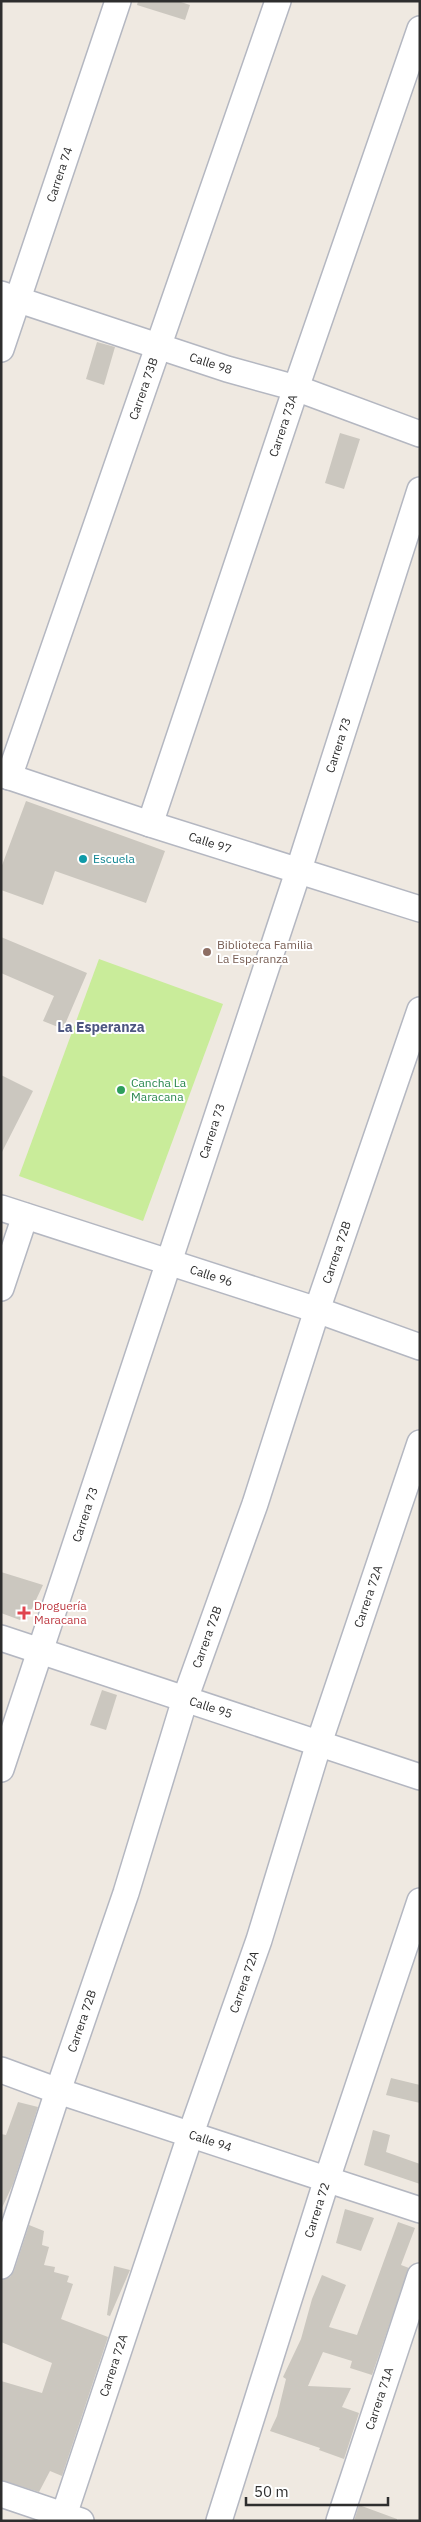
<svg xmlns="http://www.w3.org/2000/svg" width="421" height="2522" font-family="'IBM Plex Sans',sans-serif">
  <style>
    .pitch { fill: #c9ec9a }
    .building { fill: #cbc7bf }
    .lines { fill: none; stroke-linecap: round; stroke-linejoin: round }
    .minor-casing { stroke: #b4b7c1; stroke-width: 28 }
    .minor { stroke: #fff; stroke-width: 25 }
    .culture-dot { fill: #0f9aa8; stroke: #fff; stroke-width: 2 }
    .education-dot { fill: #8d6e63; stroke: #fff; stroke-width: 2 }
    .leisure-dot { fill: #2e9e5b; stroke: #fff; stroke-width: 2 }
    .health-dot { fill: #e0444e; stroke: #fff; stroke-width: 2 }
    .labels { text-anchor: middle; stroke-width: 4; stroke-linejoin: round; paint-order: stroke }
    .street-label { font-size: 12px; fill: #2e2e2e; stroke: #fff }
    .culture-label { font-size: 12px; fill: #0d838f; stroke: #fff; text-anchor: start }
    .education-label { font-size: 12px; fill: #785e54; stroke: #fff; text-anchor: start }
    .leisure-label { font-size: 12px; fill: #27864d; stroke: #fff; text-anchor: start }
    .health-label { font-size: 12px; fill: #be3a42; stroke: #fff; text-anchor: start }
    .neighbourhood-label { font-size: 14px; font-weight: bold; fill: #4d5680; stroke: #fff }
  </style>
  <rect width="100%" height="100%" fill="#efe9e1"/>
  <path class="pitch" d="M99 959 223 1004 143 1221 19 1176Z"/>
  <path class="building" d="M138 1H178L190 5 185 20 137 5Z
    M97 342 115 347 104 385 86 379Z
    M340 433 360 439 344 489 325 483Z
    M26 801 165 851 146 903 55 871 43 905 1 890V868Z
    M1 937 87 973 63 1029 43 1021 54 996 1 973Z
    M1 1075 33 1091 1 1154Z
    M1 1572 43 1585 27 1619 20 1620 1 1613Z
    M102 1690 117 1695 106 1730 90 1725Z
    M391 2078 420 2085V2103L386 2095Z
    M18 2102 38 2107 13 2184 1 2210V2134L6 2135Z
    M373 2130 390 2135 386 2152 420 2164V2184L364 2165Z
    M345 2209 374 2218 361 2251 336 2243Z
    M398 2222 415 2228 401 2265 409 2268 372 2375 350 2368 352 2361 323 2352 308 2386 351 2388 342 2407 359 2413 344 2459 319 2450 320 2448 270 2431 277 2416 286 2379 283 2377 301 2339 312 2299 322 2275 346 2285 329 2327 357 2335Z
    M29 2225 44 2231 42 2245 49 2247 44 2265 55 2267 54 2272 69 2276 67 2282 73 2284 61 2319 108 2337 62 2476 50 2471 39 2492 1 2480V2381L42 2393 52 2363 1 2342V2280L10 2277 14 2271Z
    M114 2266 130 2270 110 2316 107 2315Z
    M359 2505 397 2519V2521H354Z"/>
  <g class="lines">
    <defs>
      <g id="minor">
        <path id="s1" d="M1 294 227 369 296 388 420 434"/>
        <path id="s2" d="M1 349 118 1"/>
        <path id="s3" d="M1 774 150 824 420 909"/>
        <path id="s4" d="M9 777 278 1"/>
        <path id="s5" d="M150 824 296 388 420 29"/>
        <path id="s6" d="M1 1208 317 1310 420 1347"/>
        <path d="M1 1288 25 1216"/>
        <path id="s7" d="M1 1638 420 1777"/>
        <path id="s8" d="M1 1769 299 869 420 490"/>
        <path id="s9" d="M1 2070 58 2091 420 2210"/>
        <path id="s10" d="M1 2266 58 2091 126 1893 185 1699 255 1504 317 1310 420 1010"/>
        <path d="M1 2494 81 2521"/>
        <path id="s11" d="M62 2521 191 2133 259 1940 319 1743 420 1443"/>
        <path id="s12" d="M219 2521 327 2179 420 1901"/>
        <path id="s13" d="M339 2521 420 2276"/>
      </g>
    </defs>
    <use href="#minor" class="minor-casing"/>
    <use href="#minor" class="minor"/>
  </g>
  <circle class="culture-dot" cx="83" cy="859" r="5"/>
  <circle class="education-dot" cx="207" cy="952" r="5"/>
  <circle class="leisure-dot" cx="121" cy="1090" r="5"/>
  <path class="health-dot" d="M21.5 1605.5h5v5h5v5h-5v5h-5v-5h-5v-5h5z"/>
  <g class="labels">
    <g class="street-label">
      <text dy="4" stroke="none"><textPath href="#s2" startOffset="184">Carrera 74</textPath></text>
      <text dy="4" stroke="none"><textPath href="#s1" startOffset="221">Calle 98</textPath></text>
      <text dy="4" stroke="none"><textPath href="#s4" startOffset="411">Carrera 73B</textPath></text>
      <text dy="4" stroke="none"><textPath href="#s5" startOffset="420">Carrera 73A</textPath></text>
      <text dy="4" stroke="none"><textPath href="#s8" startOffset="1078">Carrera 73</textPath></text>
      <text dy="4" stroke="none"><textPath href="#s3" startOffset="220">Calle 97</textPath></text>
      <text dy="4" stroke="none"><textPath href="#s8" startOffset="672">Carrera 73</textPath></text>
      <text dy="4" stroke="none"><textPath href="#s10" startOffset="1068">Carrera 72B</textPath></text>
      <text dy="4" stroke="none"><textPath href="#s6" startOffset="221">Calle 96</textPath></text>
      <text dy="4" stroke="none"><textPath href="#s8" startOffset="268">Carrera 73</textPath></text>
      <text dy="4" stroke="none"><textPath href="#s11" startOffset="974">Carrera 72A</textPath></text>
      <text dy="4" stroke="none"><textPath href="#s10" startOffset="662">Carrera 72B</textPath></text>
      <text dy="4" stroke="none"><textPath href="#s7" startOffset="221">Calle 95</textPath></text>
      <text dy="4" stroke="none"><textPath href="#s11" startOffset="569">Carrera 72A</textPath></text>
      <text dy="4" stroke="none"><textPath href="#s10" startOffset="258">Carrera 72B</textPath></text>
      <text dy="4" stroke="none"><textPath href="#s9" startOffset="221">Calle 94</textPath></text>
      <text dy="4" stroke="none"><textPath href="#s12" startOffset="326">Carrera 72</textPath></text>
      <text dy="4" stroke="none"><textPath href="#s11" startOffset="164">Carrera 72A</textPath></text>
      <text dy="4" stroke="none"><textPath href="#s13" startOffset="129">Carrera 71A</textPath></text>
    </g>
    <g class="culture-label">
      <text x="93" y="863">Escuela</text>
    </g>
    <g class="education-label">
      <text x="217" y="949">Biblioteca Familia<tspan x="217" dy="14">La Esperanza</tspan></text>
    </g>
    <g class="leisure-label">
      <text x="131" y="1087">Cancha La<tspan x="131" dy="14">Maracana</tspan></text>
    </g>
    <g class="health-label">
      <text x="34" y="1610">Droguería<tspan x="34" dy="14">Maracana</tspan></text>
    </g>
    <g class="neighbourhood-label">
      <text x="101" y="1032">La Esperanza</text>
    </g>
  </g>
  <rect width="421" height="2522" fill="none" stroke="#2e2e2e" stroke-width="5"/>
  <path d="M246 2497v8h142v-8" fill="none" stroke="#2e2e2e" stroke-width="2.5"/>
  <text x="254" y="2497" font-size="15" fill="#2e2e2e" stroke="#ffffff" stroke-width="4" paint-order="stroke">50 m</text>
</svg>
